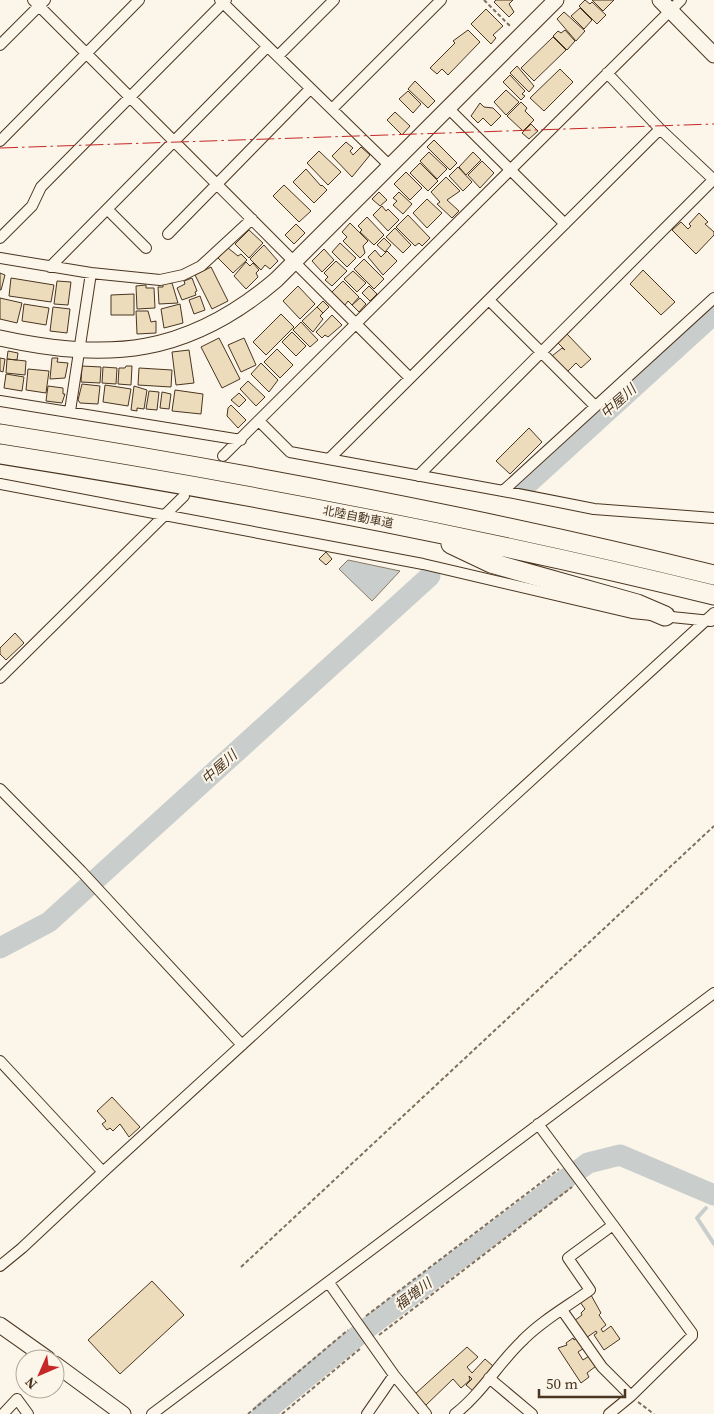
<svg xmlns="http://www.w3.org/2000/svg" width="714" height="1414" font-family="'Source Serif 4','Noto Sans JP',serif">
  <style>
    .water { fill: #c9cecd; stroke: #887966 }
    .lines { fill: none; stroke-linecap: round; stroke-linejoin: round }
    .stream { stroke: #c9cecd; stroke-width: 4 }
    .river { stroke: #c9cecd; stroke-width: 21 }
    .building { fill: #ecdcbc; stroke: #4a3520 }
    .street-casing { stroke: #4a3520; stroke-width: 12 }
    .secondary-casing { stroke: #4a3520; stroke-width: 17 }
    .highway-casing { stroke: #4a3520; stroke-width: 21 }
    .path { stroke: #7f6f5c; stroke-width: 2; stroke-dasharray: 4 2.5; stroke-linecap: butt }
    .street { stroke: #fbf6e9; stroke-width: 10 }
    .secondary { stroke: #fbf6e9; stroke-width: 15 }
    .highway { stroke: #fbf6e9; stroke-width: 19 }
    .power { stroke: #c62828; stroke-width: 1; stroke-dasharray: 18 4 2.5 4; stroke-linecap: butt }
    .labels { text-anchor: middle; stroke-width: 4; stroke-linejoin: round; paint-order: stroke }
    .street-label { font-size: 12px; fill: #4a3520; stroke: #fbf6e9 }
    .water-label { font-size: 14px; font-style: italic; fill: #4a3520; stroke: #fbf6e9 }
  </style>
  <rect width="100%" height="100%" fill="#fbf6e9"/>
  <path class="water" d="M348 560 400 571 372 601 339 569Z"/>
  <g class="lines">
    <path class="stream" d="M713 1201H714
      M706 1208 697 1218 714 1244"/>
    <path class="river" d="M522 489 714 314
      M0 948 49 922 430 576
      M580 1169 588 1163 620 1155 714 1195
      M262 1414 366 1329 567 1178"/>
  </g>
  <path class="building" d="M496 0H513L509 4 514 12 509 17 494 2Z
    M585 0 590 4 592 2 606 15 597 24 579 6Z
    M592 0H614L603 11Z
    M580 8 592 20 584 29 571 16Z
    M486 9 503 26 493 35 496 38 491 44 471 24Z
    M564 12 585 31 576 41 557 19Z
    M468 30 480 42 448 75 442 69 437 74 430 68 455 43 453 41Z
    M565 30 575 41 567 50 553 36 558 31 561 33Z
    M553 37 566 50 534 81 521 68Z
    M517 66 534 86 529 92 510 73Z
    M560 69 573 82 544 111 530 98Z
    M510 75 525 91 522 94 525 96 521 100 503 82Z
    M415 81 435 101 428 108 408 89Z
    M506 90 519 102 506 115 494 102Z
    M408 91 421 104 413 113 399 99Z
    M521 102 527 108 525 111 534 120 523 131 507 116Z
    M480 103 484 107 493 108 501 116 491 126 483 118 478 123 471 116Z
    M395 112 410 126 402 135 387 120Z
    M531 124 538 131 529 139 522 133Z
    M434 140 457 163 450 170 427 147Z
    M346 142 353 148 350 151 353 155 361 147 370 155 352 177 332 156Z
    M319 151 341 172 328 185 307 163Z
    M429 152 447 169 437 179 420 161Z
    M473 152 481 160 466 175 459 167Z
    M482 161 494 173 480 188 468 175Z
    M420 163 438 181 428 191 410 173Z
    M458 167 472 182 463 191 449 176Z
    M306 169 321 186 322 185 327 190 314 203 293 182Z
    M406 172 422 188 410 200 394 184Z
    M446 177 460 191 447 200 459 211 452 218 437 204 440 202 431 192Z
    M284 185 311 211 299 222 273 196Z
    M379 192 387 200 380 206 372 199Z
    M399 192 412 204 403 214 393 205 397 201 393 198Z
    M427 199 442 213 427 228 413 213Z
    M382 206 386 211 388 209 399 220 388 231 373 215Z
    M699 213 708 222 705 224 714 232V235L696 254 672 230 681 222 688 229 691 226 689 224Z
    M408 215 430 238 422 246 419 243 415 246 396 227Z
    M367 217 384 235 374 245 360 232 362 230 358 226Z
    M350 223 368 241 363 246 365 253 360 258 343 241 347 237 342 232Z
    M296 224 305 233 294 244 285 235Z
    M395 228 411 245 403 253 386 237Z
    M249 230 263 243 249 258 235 244Z
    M384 238 391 245 385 252 377 245Z
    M340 243 356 258 347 267 332 252Z
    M264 245 278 261 270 269 265 265 261 270 250 259Z
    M228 248 238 256 241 254 247 260 233 273 218 258Z
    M324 249 334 260 322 272 312 261Z
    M375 250 381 257 387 251 397 261 383 275 368 257Z
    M364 259 384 279 374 289 354 269Z
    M336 261 347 271 332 286 325 280 328 277 324 273Z
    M246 262 250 266 253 263 259 270 256 273 258 277 246 289 234 276Z
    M211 267 228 301 212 309 195 275Z
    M643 270 675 302 661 315 630 284Z
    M353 271 366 283 357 292 344 279Z
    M0 273 5 275 1 290H0Z
    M11 278 54 285 51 302 9 296Z
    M192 278 197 291 195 292 196 295 182 300 177 288 185 284 184 281Z
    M57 281 71 282 68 305 54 304Z
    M343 281 359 297 352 305 348 301 345 305 332 292Z
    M172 283 178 303 159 304 158 287H163V284Z
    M146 285V288H154L155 308 137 309 136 286Z
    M298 286 315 304 300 319 283 301Z
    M369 286 377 294 370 301 362 293Z
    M134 294V315H111V295Z
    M200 296 205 310 194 314 189 300Z
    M0 298 22 303 17 323 0 319Z
    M360 298 366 304 359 312 352 305Z
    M323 301 329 307 323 313 317 307Z
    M24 304 49 308 46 325 22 321Z
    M180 304 183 323 164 328 161 309Z
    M53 307 70 309 67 333 50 331Z
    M317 307 323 313 320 316 323 319 313 332 302 321Z
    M136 311H148L151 322 156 321V333L137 334Z
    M281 314 294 327 266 355 253 342Z
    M332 315 342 325 328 337 325 335 322 338 316 332Z
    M301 322 318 340 310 347 293 330Z
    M292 332 306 346 296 356 282 342Z
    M567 334 591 359 581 368 576 363 567 372 552 356 562 348 565 350 558 343Z
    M219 338 240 379 222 388 201 347Z
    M244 338 256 365 241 372 228 345Z
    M277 349 293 365 280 378 264 362Z
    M189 350 194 383 176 385 172 352Z
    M8 351 18 353 17 360 7 359Z
    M0 358 5 359 3 372 0 371Z
    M52 358H58L57 362 68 363 65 378 50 379Z
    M7 359 26 361 25 375 6 373Z
    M261 363 278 380 269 392 251 374Z
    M82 366 101 367 100 383 81 382Z
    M126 366H132L131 385 118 384 119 368H125Z
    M103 367 117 368 116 384 102 383Z
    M139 368 172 370 171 387 138 385Z
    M28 369 49 371 46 393 26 390Z
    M6 374 24 377 22 391 4 388Z
    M248 381 265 397 256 406 240 389Z
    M82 384 100 386 98 404 80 403 78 400Z
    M105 385 131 389 128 406 103 402Z
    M48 386 63 388V394H65L62 403 46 401Z
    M134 386 147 390 144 409 137 408V411L131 410Z
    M175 390 203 394 201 414 172 411Z
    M149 391 159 392 157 410 146 409Z
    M162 392 171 394 169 409 160 408Z
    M239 393 246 400 239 407 231 400Z
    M231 405 246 420 238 428 227 416 228 408Z
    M529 428 542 442 510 474 496 461Z
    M326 552 332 559 326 565 319 559Z
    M15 633 24 643 6 660 0 654V648Z
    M112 1097 140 1127 129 1137 120 1124 113 1131 110 1128 107 1130 102 1124 106 1121 97 1111Z
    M152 1281 184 1315 120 1374 88 1340Z
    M591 1295 601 1313 599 1315 606 1325 601 1329 603 1332 611 1326 620 1339 604 1350 594 1335 597 1333 596 1331 586 1338 574 1321 582 1315 581 1313 585 1309 580 1302Z
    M573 1338 574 1340 577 1338 584 1348 578 1352 583 1360 589 1356 596 1366 587 1373 589 1377 581 1383 558 1348 567 1345 566 1343Z
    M467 1347 478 1357 467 1367 472 1373 485 1359 493 1366 473 1391 466 1385 472 1379 469 1376 470 1380 461 1388 453 1379 425 1406 415 1394Z"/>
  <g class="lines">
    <defs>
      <path id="street" d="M33 0 410 378
        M220 0 390 166
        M0 45 45 0
        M278 56 334 0
        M607 73 660 129 714 180
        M448 108 565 224
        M332 109 441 0
        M0 141 139 0
        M108 210 146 248
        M168 234 310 89
        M0 238 32 206 41 187 226 0
        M0 258 91 273 160 280 183 275 201 266 252 219
        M50 267 267 47
        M489 300 595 406
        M0 401 241 440
        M70 411 91 273
        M260 422 290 452 503 491 714 298
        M223 456 681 0
        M330 458 660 129
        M418 476 714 179
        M0 484 423 564 632 613 711 621
        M503 491 594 509 714 518
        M0 678 184 496
        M0 789 81 871 242 1045
        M0 1061 103 1172
        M0 1266 22 1248 103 1172 714 613
        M329 1283 394 1375 426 1414
        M562 1310 602 1367 631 1396
        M489 1378 532 1414
        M3 1414 17 1399 28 1414
        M152 1414 714 993
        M367 1414 394 1375
        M455 1414C481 1394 498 1364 522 1341 541 1321 568 1306 590 1290L568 1258 613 1225 538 1124
        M609 1414 631 1396 692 1336V1333L613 1225"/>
      <path id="secondary" d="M660 0 714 55
        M0 338C109 362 188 355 276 280L556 0
        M0 1325 48 1359
        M55 1364 123 1414"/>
      <path id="highway" d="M0 434C240 472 478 517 714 575
        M0 454C240 492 478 537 714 595
        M451 544 491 563 637 604 665 616"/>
    </defs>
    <use href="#street" class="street-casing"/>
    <use href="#secondary" class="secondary-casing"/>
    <use href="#highway" class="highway-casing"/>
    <path class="path" d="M484 0 510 26
      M241 1267 714 826
      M366 1316 559 1169
      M379 1335 572 1187
      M638 1402 654 1414
      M248 1414 348 1330
      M282 1414 361 1348"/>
    <use href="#street" class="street"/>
    <use href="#secondary" class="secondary"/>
    <use href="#highway" class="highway"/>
    <path class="power" d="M0 148 714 124"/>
  </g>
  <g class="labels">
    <g class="street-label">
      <text transform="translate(358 517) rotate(11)" y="4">北陸自動車道</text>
    </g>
    <g class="water-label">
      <text transform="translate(618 401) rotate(-42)" y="5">中屋川</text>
      <text transform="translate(219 767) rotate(-42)" y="5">中屋川</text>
      <text transform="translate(413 1294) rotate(-37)" y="5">福増川</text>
    </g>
  </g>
  <g transform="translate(40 1374) rotate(225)"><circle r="24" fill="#fbf6e9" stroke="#b4a999"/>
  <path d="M0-4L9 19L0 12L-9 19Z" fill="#c62828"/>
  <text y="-8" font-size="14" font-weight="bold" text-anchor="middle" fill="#4a3520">N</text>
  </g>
  <path d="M539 1389v8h86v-8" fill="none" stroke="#4a3520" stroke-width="2.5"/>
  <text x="546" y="1389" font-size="15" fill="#4a3520" stroke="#fbf6e9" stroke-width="4" paint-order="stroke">50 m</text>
</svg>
